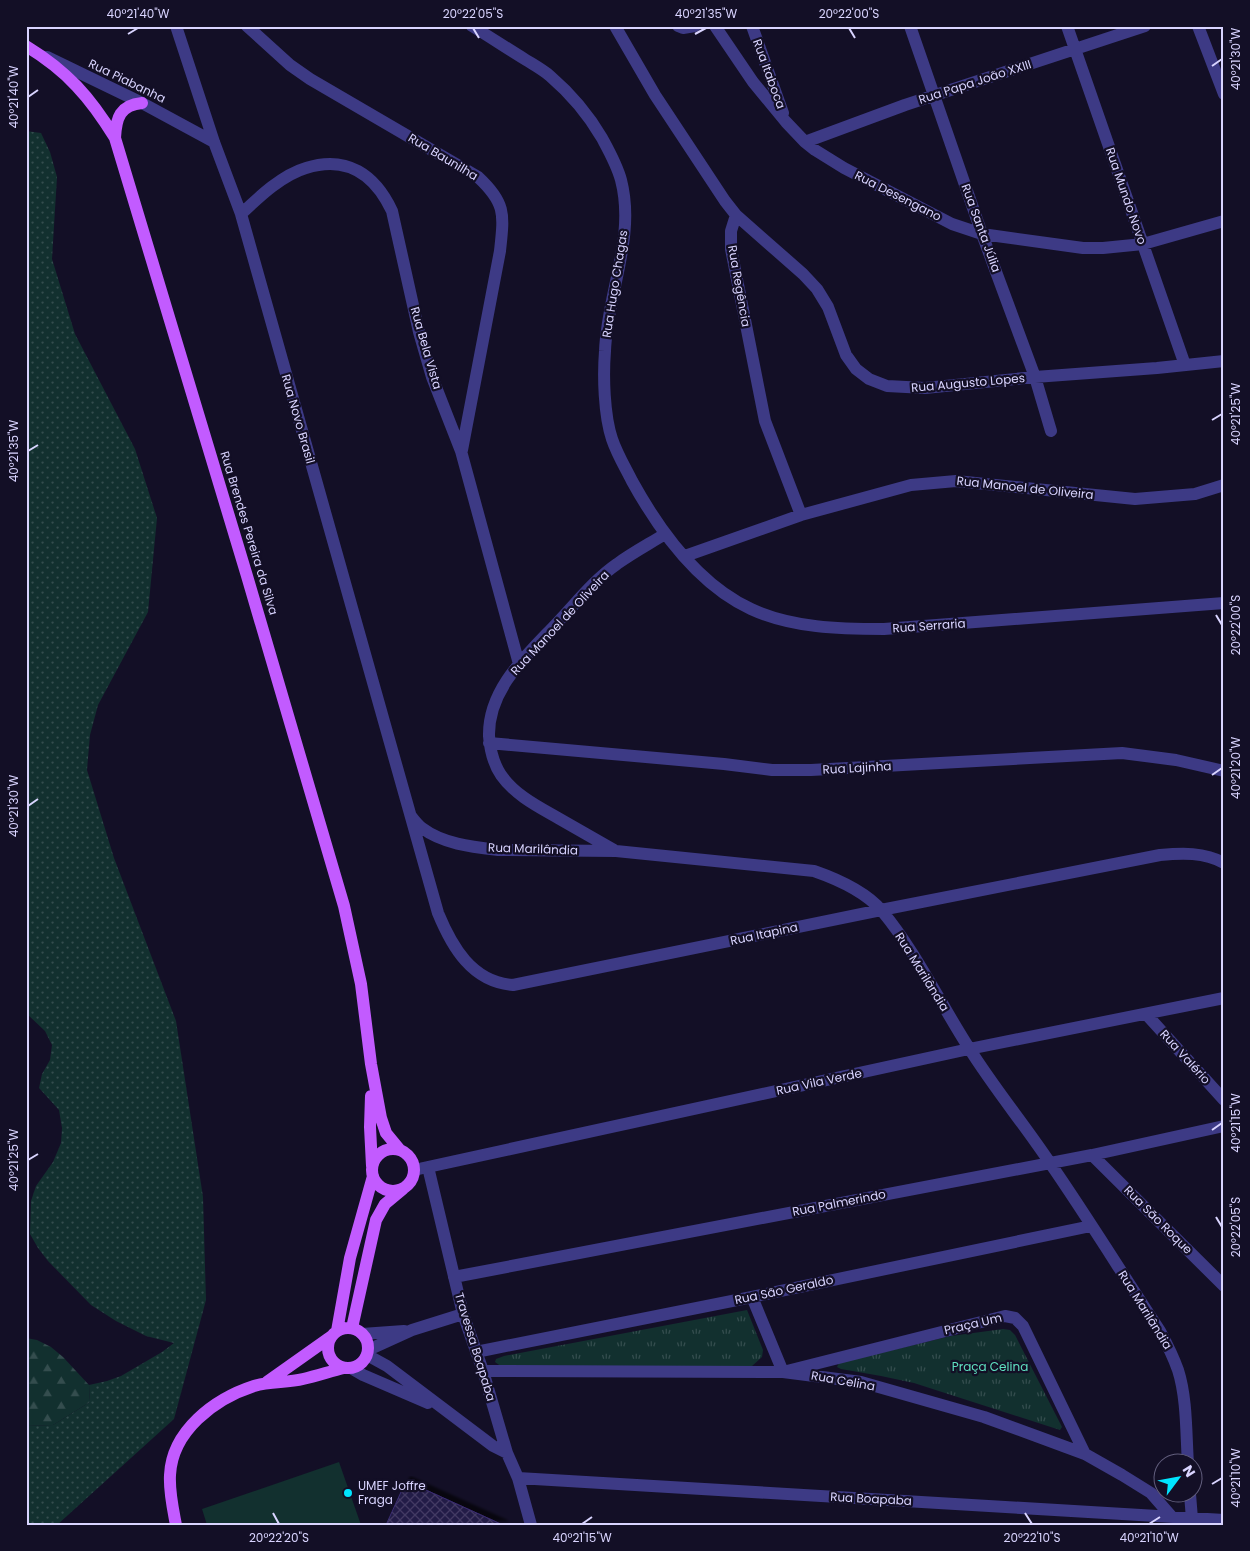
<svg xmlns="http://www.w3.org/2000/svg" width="1250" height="1551" font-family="Poppins,sans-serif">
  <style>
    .grass { fill: url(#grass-dots) }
    .forest { fill: url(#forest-firs) }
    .park { fill: url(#park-tufts) }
    .pitch { fill: #12302f }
    .building { fill: url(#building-cross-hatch); stroke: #3b2d73; filter: url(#shadow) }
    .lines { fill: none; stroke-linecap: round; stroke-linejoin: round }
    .minor { stroke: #3d3a85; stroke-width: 12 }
    .major { stroke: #c25bff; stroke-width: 12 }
    .ticks { fill: none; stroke: #d9d4ff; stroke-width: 2 }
    .poi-dot { fill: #00e5ff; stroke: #130f26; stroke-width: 2 }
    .labels { text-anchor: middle; stroke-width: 4.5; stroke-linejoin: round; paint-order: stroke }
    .street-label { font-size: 12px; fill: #d9d4ff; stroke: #130f26 }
    .park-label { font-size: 12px; fill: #5fe0c0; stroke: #130f26 }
    .poi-label { font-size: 12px; fill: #d9d4ff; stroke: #130f26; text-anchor: start }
    .neatline { fill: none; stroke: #d9d4ff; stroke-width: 2 }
    .ticks-label { font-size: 12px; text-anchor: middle; fill: #d9d4ff }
  </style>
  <defs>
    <pattern id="grass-dots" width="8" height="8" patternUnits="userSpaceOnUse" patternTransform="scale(1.25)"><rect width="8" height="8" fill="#12302f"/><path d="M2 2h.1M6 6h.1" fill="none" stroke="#344d4e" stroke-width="1.8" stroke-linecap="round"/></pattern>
    <pattern id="forest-firs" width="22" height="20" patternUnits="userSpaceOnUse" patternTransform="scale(1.25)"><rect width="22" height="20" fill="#12302f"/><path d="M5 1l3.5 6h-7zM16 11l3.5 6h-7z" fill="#344d4e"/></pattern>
    <pattern id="park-tufts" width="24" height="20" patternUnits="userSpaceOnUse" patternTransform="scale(1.25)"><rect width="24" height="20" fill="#12302f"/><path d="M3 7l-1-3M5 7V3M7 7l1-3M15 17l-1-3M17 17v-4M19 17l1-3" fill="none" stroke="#344d4e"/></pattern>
    <pattern id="building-cross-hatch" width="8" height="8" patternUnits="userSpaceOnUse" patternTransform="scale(1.25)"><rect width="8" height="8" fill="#241b47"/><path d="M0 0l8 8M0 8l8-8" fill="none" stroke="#433b63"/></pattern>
    <filter id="shadow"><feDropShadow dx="4.5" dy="-4.5" stdDeviation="1" flood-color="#0009"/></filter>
  </defs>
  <rect width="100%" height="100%" fill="#130f26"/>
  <path class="grass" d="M26 131 41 133 50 152 57 177 52 259 75 334 135 449 157 518 148 612 98 705 90 735 87 770 114 858 176 1021 203 1197 206 1300 174 1419 57 1525H26V1426L53 1425 90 1402 89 1385 107 1381 121 1376 162 1352 174 1343 146 1336 116 1321 91 1305 48 1261 38 1248 30 1234 31 1201 36 1186 53 1162 61 1143 62 1128 59 1110 39 1088 42 1074 50 1060 52 1045 45 1031 26 1013Z"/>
  <path class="forest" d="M26 1338 37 1340 51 1347 63 1357 89 1385 90 1402 53 1425 26 1426Z"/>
  <path class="park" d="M747 1310 763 1350 762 1357 752 1366 502 1367 495 1362 496 1359 504 1356Z
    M1003 1329 1010 1330 1015 1335 1061 1425 1062 1427 1060 1430 914 1383 881 1376 841 1369 837 1367 839 1363 951 1336Z"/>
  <path class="pitch" d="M339 1462 361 1525H207L202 1509Z"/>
  <path class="building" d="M406 1481 503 1525H386Z"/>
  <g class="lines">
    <path class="minor" d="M176 26 214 142 241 214 438 913C452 947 472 982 513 985L881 910 1160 855C1182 853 1204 852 1224 863
      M247 26 290 65 310 79 478 177C506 203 504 214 500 251L462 450
      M472 26C490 37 508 49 526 60 534 65 543 70 550 76 571 94 588 114 602 138 609 151 617 165 621 180 636 238 607 293 605 351 603 376 604 415 612 439 617 454 625 467 632 481 659 530 699 585 751 609 792 628 840 629 884 629L1224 603
      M615 26 655 95 725 201 736 215 803 274 817 289 828 307 846 355 856 369 869 379 887 386 925 388 1035 377 1157 368 1224 361
      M678 26 683 28 695 26
      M715 26 753 82 786 122 805 142 815 150 844 168 952 224 982 234 1083 248H1103L1143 244 1224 221
      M752 26 783 113
      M910 26 982 234 1035 377 1051 431
      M1067 26 1185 365
      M1198 26 1224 94
      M47 57 142 103 214 142
      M805 142 905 105 1145 26
      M241 214C259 197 282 175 306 168 347 155 375 175 392 211L419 332 432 377 461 451 519 664
      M736 215 731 231V249L765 421 801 515
      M685 556 801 515 911 485 956 481 1135 499 1195 494 1224 485
      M489 743 724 764 772 770H811L1122 753 1176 760 1224 771
      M411 816C414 820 418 825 422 828 443 844 473 847 499 850L616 851 814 871C837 879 866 892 882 911 916 952 940 1003 969 1048 994 1088 1024 1124 1050 1163 1088 1218 1123 1275 1160 1331 1167 1344 1173 1356 1178 1370 1187 1398 1186 1434 1188 1464
      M614 850C595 839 577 829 558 818 537 806 515 795 501 775 493 763 490 749 489 736 488 688 528 654 558 622 577 602 594 580 617 564 632 553 649 544 665 534
      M1146 1014 1224 1100
      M1092 1155 1224 1286
      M428 1167 463 1314 483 1371 507 1453 518 1478 531 1525
      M414 1170 969 1049 1224 998
      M454 1277 1092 1155 1224 1126
      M752 1297 783 1372 1005 1316 1015 1318 1023 1326 1085 1454
      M362 1334 404 1331
      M368 1350 412 1330 463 1314
      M476 1352 752 1297 1091 1226
      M367 1355 387 1366 493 1446 507 1453
      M351 1368 363 1375 428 1403
      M483 1371 783 1372 861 1382 984 1417 1085 1454 1122 1475 1151 1493 1171 1516
      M518 1478 1224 1520
      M1190 1494 1192 1519"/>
    <path class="major" d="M26 46C67 71 90 97 115 138L247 576 344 906 361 984 371 1064 381 1118 386 1133 400 1150
      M115 138C116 118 120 105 142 103
      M371 1096 370 1127 372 1166
      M372 1170a21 21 0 1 1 42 0a21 21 0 1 1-42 0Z
      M328 1348a20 20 0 1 1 40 0a20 20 0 1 1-40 0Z
      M352 1328 376 1220 385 1204 403 1189
      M337 1331 350 1258 373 1176
      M267 1382 332 1336
      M176 1525C173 1509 169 1492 170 1475 172 1431 214 1399 254 1386 270 1381 287 1383 303 1379 317 1376 331 1371 344 1368"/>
  </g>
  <path class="ticks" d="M473 28 479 38M849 28 855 38M128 34 138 28M695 34 706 28M1212 66 1222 59M28 97 38 90M1212 420 1222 414M28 451 38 445M1216 615 1222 625M1212 775 1222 768M28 806 38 799M1212 1130 1222 1123M28 1160 38 1154M1216 1217 1222 1227M1212 1484 1222 1478M273 1513 279 1524M1025 1513 1032 1524M582 1524 592 1517M1149 1524 1160 1517"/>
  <circle class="poi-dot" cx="348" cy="1493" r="5"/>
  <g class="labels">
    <g class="street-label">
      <text transform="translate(769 74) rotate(70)" y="4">Rua Itaboca</text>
      <text transform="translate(127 81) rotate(26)" y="4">Rua Piabanha</text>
      <text transform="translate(975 82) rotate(-18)" y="4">Rua Papa João XXIII</text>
      <text transform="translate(443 157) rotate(31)" y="4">Rua Baunilha</text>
      <text transform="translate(898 196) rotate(27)" y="4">Rua Desengano</text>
      <text transform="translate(1126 196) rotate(71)" y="4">Rua Mundo Novo</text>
      <text transform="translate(981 228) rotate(70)" y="4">Rua Santa Júlia</text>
      <text transform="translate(615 284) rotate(-81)" y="4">Rua Hugo Chagas</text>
      <text transform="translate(739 286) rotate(80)" y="4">Rua Regência</text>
      <text transform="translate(426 348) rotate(74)" y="4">Rua Bela Vista</text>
      <text transform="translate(968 383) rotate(-5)" y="4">Rua Augusto Lopes</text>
      <text transform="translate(298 419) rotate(74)" y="4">Rua Novo Brasil</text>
      <text transform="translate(1025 488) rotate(6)" y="4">Rua Manoel de Oliveira</text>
      <text transform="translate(249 533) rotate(73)" y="4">Rua Brendes Pereira da Silva</text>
      <text transform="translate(560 623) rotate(-47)" y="4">Rua Manoel de Oliveira</text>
      <text transform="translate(929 626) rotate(-4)" y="4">Rua Serraria</text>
      <text transform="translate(857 768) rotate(-3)" y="4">Rua Lajinha</text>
      <text transform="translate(533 849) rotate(2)" y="4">Rua Marilândia</text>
      <text transform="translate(764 934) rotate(-12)" y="4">Rua Itapina</text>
      <text transform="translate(922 972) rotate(58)" y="4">Rua Marilândia</text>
      <text transform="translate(1185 1057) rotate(48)" y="4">Rua Valério</text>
      <text transform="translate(819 1082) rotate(-12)" y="4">Rua Vila Verde</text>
      <text transform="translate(839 1203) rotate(-11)" y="4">Rua Palmerindo</text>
      <text transform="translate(1158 1220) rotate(45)" y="4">Rua São Roque</text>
      <text transform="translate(784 1290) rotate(-12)" y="4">Rua São Geraldo</text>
      <text transform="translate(1145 1310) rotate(58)" y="4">Rua Marilândia</text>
      <text transform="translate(973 1324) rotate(-13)" y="4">Praça Um</text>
      <text transform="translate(475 1347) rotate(73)" y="4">Travessa Boapaba</text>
      <text transform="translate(843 1381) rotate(10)" y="4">Rua Celina</text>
      <text transform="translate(871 1499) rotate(3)" y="4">Rua Boapaba</text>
    </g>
    <g class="park-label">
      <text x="990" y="1371">Praça Celina</text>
    </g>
    <g class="poi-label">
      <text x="358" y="1490">UMEF Joffre<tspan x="358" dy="14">Fraga</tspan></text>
    </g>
  </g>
  <rect width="1250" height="1551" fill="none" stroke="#130f26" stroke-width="55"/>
  <g transform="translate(1178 1478) rotate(58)"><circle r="24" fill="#130f26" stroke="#625e7d"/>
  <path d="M0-4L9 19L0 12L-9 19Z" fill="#00e5ff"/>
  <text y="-8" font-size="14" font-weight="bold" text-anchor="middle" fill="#d9d4ff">N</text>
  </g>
  <rect x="28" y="28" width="1194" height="1496" class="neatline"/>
  <g class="ticks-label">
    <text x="138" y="18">40°21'40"W</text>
    <text x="473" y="18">20°22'05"S</text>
    <text x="706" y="18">40°21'35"W</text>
    <text x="849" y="18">20°22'00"S</text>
    <text transform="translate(1236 59) rotate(-90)" y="4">40°21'30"W</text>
    <text transform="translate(14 97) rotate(-90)" y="4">40°21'40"W</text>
    <text transform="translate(1236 414) rotate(-90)" y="4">40°21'25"W</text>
    <text transform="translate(14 451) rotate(-90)" y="4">40°21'35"W</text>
    <text transform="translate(1236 625) rotate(-90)" y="4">20°22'00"S</text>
    <text transform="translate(1236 768) rotate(-90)" y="4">40°21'20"W</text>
    <text transform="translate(14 806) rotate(-90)" y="4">40°21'30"W</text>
    <text transform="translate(1236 1123) rotate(-90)" y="4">40°21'15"W</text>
    <text transform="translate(14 1160) rotate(-90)" y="4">40°21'25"W</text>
    <text transform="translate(1236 1227) rotate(-90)" y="4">20°22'05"S</text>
    <text transform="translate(1236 1478) rotate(-90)" y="4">40°21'10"W</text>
    <text x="279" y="1542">20°22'20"S</text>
    <text x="582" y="1542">40°21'15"W</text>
    <text x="1032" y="1542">20°22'10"S</text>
    <text x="1149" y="1542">40°21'10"W</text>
  </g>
</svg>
